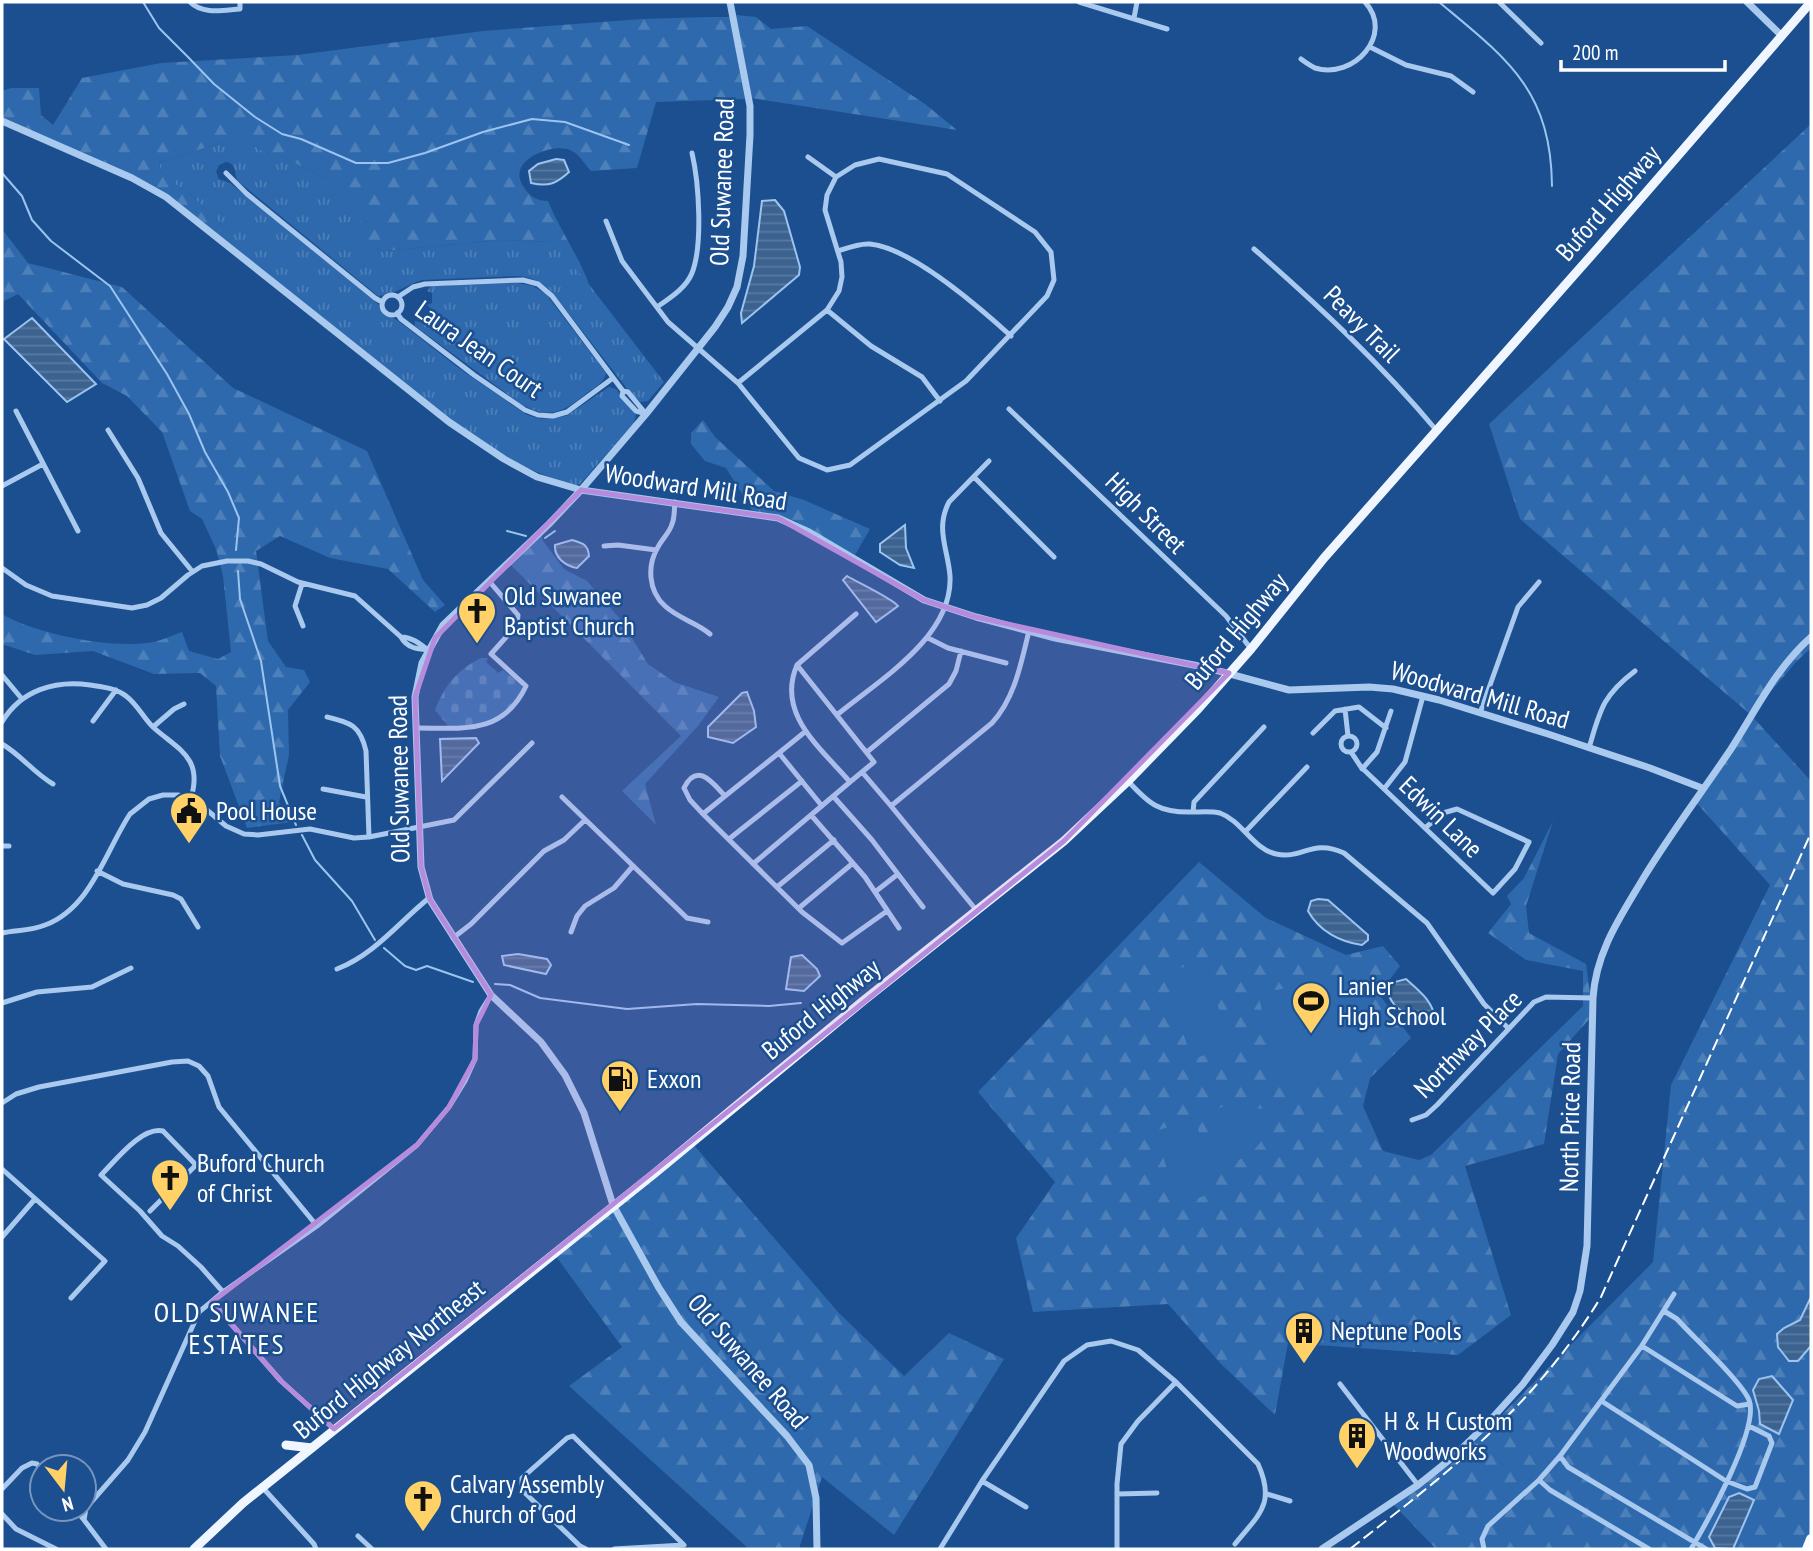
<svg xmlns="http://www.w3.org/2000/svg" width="1813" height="1551" font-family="'PT Sans Narrow',sans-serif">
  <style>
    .grass { fill: url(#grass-tufts) }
    .forest { fill: url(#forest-firs) }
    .cemetery { fill: url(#cemetery-stones) }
    .garden { fill: #2e69ad }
    .water { fill: url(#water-rules); stroke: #9cc4f0; stroke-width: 2 }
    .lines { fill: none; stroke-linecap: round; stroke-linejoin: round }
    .stream { stroke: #9cc4f0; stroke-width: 2 }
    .minor { stroke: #a9c9ee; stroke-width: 5 }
    .tertiary { stroke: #a9c9ee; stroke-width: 7 }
    .primary { stroke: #f0f6ff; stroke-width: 9 }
    .trunk { stroke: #f8faff; stroke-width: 10 }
    .rail { stroke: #fff; stroke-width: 2; stroke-dasharray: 12 5; stroke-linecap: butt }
    .marked { fill: #b68bdc; fill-opacity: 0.2; stroke: #b68bdc; stroke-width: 5; stroke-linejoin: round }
    .labels { text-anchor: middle; stroke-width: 5; stroke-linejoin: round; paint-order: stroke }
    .street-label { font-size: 26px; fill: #fff; stroke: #1b4f8f }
    .poi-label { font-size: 26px; fill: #fff; stroke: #1b4f8f; text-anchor: start }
    .neighbourhood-label { font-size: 28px; letter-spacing: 2px; fill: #fff; stroke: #1b4f8f }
  </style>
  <defs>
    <pattern id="grass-tufts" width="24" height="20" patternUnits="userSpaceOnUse" patternTransform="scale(1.75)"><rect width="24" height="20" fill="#2e69ad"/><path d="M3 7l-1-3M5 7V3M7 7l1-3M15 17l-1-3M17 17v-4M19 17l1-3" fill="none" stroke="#4d80b9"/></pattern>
    <pattern id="forest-firs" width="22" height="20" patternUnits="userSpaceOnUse" patternTransform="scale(1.75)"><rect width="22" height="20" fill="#2e69ad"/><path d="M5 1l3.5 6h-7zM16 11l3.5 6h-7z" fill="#4d80b9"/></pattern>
    <pattern id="cemetery-stones" width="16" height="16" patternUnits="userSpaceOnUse" patternTransform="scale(1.75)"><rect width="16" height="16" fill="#2e69ad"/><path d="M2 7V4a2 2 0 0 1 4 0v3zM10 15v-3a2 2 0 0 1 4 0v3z" fill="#4d80b9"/></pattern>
    <pattern id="water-rules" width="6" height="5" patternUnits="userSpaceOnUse" patternTransform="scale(1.75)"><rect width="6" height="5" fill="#3c6290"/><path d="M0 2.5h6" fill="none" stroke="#597aa1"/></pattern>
  </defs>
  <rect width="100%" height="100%" fill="#1b4f8f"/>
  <path class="grass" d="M226 131 271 155H278L330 180 340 188 360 211 372 247 384 251 501 240 551 242 578 270 664 382 648 401 640 402 632 395 552 292C542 282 532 277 518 276L422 280C406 285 394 295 378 296L238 181C233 174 238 164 226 162L219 165 216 172 219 179 230 183 378 304 384 314 397 320 456 366 527 415 541 419 566 416 609 387 616 389 636 415 634 423 580 484 576 485C495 465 424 402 360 350 313 311 266 272 218 234L222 225 187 191 167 180 160 169 159 162 224 142Z
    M517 283 533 286 546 294 606 373C604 383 595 387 587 393 564 412 549 420 521 404L415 326V321L420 322 431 309 427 305 432 303V293L427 291 431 286Z"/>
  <path class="forest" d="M736 15 756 17 771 29 807 26 925 104 957 130 751 98Z
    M709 17H730L745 99 656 102 637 168 591 171C585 165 580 155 572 151 556 141 502 160 525 189 531 197 537 201 548 201 560 230 578 255 589 284L551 242 501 240 384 251 372 247 360 239C357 227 363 221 360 211L330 180 278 155H271L227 132 224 142 159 162 160 169 167 179 187 191 223 226 218 234 174 199 2 118V91L11 88H39L41 115 53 125 82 78 161 63 297 55 483 31 642 19Z
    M1811 124V648L1796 662 1751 715 1811 781V1549H1436L1392 1503 1456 1461 1653 1262 1671 1085 1770 885 1693 799 1751 715 1520 519 1489 424Z
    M2 229 28 263 122 287 233 388 367 451 423 580 445 605 435 612 388 569 330 558 280 536 256 551 268 641 286 667 304 670 310 682 288 710 289 755 279 802 292 822 247 828 220 756 216 686 200 673 154 674 93 651 35 655 2 644V614C36 634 107 648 146 643 158 642 171 636 182 632L189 651 218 659 231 652 223 576 216 549 202 519 190 511 162 432 127 396 102 383 18 294 2 302Z
    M703 420 715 437 774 491 804 500 870 529 855 555 795 521 752 510 726 468 705 461 691 444V433Z
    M540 531 543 541 564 569 587 581 620 619 648 664 674 682 719 697 698 726 645 784 656 825 622 791 681 736 508 562Z
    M1553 821 1526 906 1529 933 1586 964 1593 1015 1558 1054 1544 1144 1465 1166 1511 1315 1458 1355 1288 1343 1275 1415 1221 1364 1168 1304 1033 1312 1016 1238 1055 1182 978 1092 1199 862 1266 918 1346 955 1383 946 1400 966 1379 994 1411 1038 1370 1078 1363 1106 1383 1151 1419 1160 1431 1155 1583 1006V971L1526 960 1488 933 1511 904 1507 896 1524 878Z
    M693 1144 838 1312 904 1376 949 1333 1004 1359 894 1535 822 1477 799 1549H749L569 1386 622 1347 555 1255Z"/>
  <path class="cemetery" d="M481 658H488L486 662 498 673 503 670 522 685C521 695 515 701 507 709 487 727 474 726 448 726L435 710C445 685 457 670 481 658Z"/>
  <path class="garden" d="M1205 961 1230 1048 1191 1059 1166 972Z
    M1342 982C1369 1012 1355 1066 1316 1079 1304 1083 1290 1082 1278 1080L1259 998 1265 991Z
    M1221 1107 1272 1109C1268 1142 1250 1163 1217 1164L1213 1115Z
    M1195 1119 1217 1192 1178 1204 1155 1131Z"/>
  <path class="water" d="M556 159 564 160 569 172C556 184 548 187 531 183L529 171 538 164Z
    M775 200 784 211 800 267 799 275 742 323 741 313 754 266 762 201Z
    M32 318 96 384 67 402 4 339Z
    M905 525 906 548 914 568 900 565 880 552V544Z
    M572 540C582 543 588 544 589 556L577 568C565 566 554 557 555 545Z
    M847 576C857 582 893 599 898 606L876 622 843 580Z
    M747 692 754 711 756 727 733 743 708 737V727L742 693Z
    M476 738 479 743 442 781 440 739Z
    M1318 899 1328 900 1368 935V940L1362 945C1340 942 1319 931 1308 911L1311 901Z
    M518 954 547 959 551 965 546 974 504 965 502 956Z
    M802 955 817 969 820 976 804 991 786 989 791 957Z
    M1406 979C1419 991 1432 1000 1435 1018L1431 1023 1421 1024C1407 1014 1381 1003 1391 983Z
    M1811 1297V1346L1798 1361H1789L1778 1347 1777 1334 1784 1328 1800 1320Z
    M1772 1376 1793 1400 1779 1434 1760 1424 1759 1411 1753 1390 1759 1379Z
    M1739 1493 1754 1500 1733 1549 1715 1548 1709 1537 1729 1497Z"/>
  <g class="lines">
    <path class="stream" d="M143 2 159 28 188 57 214 84 255 117 282 134 301 139 356 163H388L425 153 483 132 532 119 565 122 629 145
      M1439 2C1506 58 1551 89 1552 186
      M2 173 22 196 32 220 51 241 110 286 167 374 189 414 205 452 228 492 239 518 236 550
      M507 531 526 536
      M545 538 555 531
      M238 571 240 599 261 661 280 786 296 825
      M302 835 315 860 352 901 375 940
      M384 948 405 966 416 970 427 966 473 982
      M495 984 510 985 540 998 627 1009 697 1004 769 1006 801 1003"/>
    <path class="minor" d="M190 2C203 15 224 10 240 9V2
      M1079 2 1167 29
      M1499 2 1541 43
      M1134 18 1137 2
      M1370 47 1406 65 1451 76 1473 92
      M1301 59C1305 62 1311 66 1315 68 1353 80 1395 35 1365 2
      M808 157 836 177
      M226 173 247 194 375 298 382 302
      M606 221 622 261 668 322 738 383 799 458 827 470 850 465 966 381 1047 296 1054 280 1051 252 1035 232 947 174 879 159 855 165 836 177 827 195 825 210 841 262 842 277 839 291 827 310 738 383
      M1254 249C1319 306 1382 365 1437 431
      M838 251C847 248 860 243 870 244 912 248 979 307 1011 336
      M382 305a10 10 0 1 1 20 0a10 10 0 1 1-20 0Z
      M398 297 413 287 425 284 523 280 538 284 552 296 623 391 628 392 646 414
      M657 307C670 298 686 288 692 273 703 245 699 183 692 153
      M827 310 871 346 922 377 940 401
      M397 313 401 319 474 375 525 410 538 415 553 416 567 412 613 378
      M623 391 622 396 636 411 646 414
      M1009 409 1226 616 1251 649
      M16 411 78 531
      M108 430 138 478 161 533 192 571
      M974 477 1054 557
      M2 486 43 464
      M675 502C674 509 675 517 672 524 670 532 662 539 658 547 647 565 648 591 665 606 679 619 696 622 710 634
      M604 546 618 545 656 550
      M2 568 26 585 52 596 132 608 147 605 161 598 188 575 202 566 227 561H248L261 564 298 582 355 596 401 637C407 648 417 649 428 650
      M302 584 295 606 303 626
      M401 637C412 637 420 644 428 650
      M928 638 948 648 1006 663
      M797 665 874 762 850 782C820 747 776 714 797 665Z
      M797 665 856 614
      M2 675 22 699
      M1345 709 1348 736
      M1480 713 1518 607 1539 582
      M838 714C879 680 953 637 950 576 948 549 935 529 949 502L989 461
      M327 717C351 723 360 725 366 751L369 837
      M93 721 116 690
      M2 722C21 690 55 680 90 685 103 687 116 688 126 696 138 705 144 719 154 728 179 750 203 758 191 798
      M153 727 174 709 184 704
      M417 728C463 728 503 735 526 686L491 654 517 625 518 615 489 581
      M1313 733 1335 711 1359 707 1386 728
      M1341 744a8 8 0 1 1 16 0a8 8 0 1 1-16 0Z
      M2 744C21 755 34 773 53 784
      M1589 748C1600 711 1602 696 1635 671
      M867 752 949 684 956 671 961 651
      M1351 752 1361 767 1493 893 1515 869 1529 842 1457 809 1443 813 1425 828
      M779 753 822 806
      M1362 769 1377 752 1391 711
      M862 772 891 806 992 723C1015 698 1021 663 1029 631
      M1128 781C1149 804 1159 813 1193 812 1201 812 1212 811 1220 813 1242 821 1253 849 1276 854 1302 860 1312 838 1344 853L1427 923 1484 1004 1508 1028
      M323 789 366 797
      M1384 789 1405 762 1423 696
      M725 796C713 783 697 761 684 788L690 800 703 814C737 786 772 759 806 731
      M833 796 872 840 923 907
      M562 797 687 918 708 922
      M891 806 977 911
      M1193 812 1194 802 1264 727
      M703 814 802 912 842 943 887 911
      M811 815 865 877 899 928
      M1245 832 1307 767
      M729 839 802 781
      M2 846H9
      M753 864 850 782
      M97 871 123 884 173 895 181 899 198 927
      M777 887 834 840
      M875 892 898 874
      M799 908 853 863
      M571 932 577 916 585 906 614 888 633 866
      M2 933C16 930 31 931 45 925 91 908 105 852 130 814L149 799 163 795H178L195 800 226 826 244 834 258 835 310 829 354 838 369 837 454 820 532 743
      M453 938 471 924 544 851 564 840 585 820
      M337 969C375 954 398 923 429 898
      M2 1003 37 992 92 987 131 968
      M2 1103 16 1094 39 1087 172 1062 188 1061 199 1066 208 1076 219 1107 317 1226
      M1412 1120 1426 1115 1437 1105 1534 1002 1546 997 1593 998
      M2 1169 105 1261 71 1298
      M150 1211 196 1165 163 1131C142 1126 116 1160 101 1175L140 1211 162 1236 178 1246 201 1267 223 1292
      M2 1237 35 1199
      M212 1302 281 1381 334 1429
      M1664 1311 1677 1319C1693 1337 1741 1381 1749 1400 1760 1428 1707 1522 1691 1549
      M1642 1346 1737 1406 1750 1404
      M1340 1384 1418 1485
      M1603 1402 1726 1481 1747 1489 1755 1487 1772 1443 1769 1436 1749 1426
      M1560 1456 1568 1467 1706 1549
      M1539 1480 1550 1490 1649 1549
      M982 1481 1026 1507
      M263 1488 314 1544 316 1549
      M2 1489 22 1468 32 1463 37 1464 42 1471
      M1117 1494 1157 1493
      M1267 1494 1290 1501
      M75 1509 84 1520
      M2 1514 16 1529 56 1549
      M358 1536 372 1549
      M106 1549 84 1520 86 1508 128 1460 145 1432 199 1312 223 1292 317 1226 417 1145 449 1107 465 1081 475 1059 476 1025 481 1011 491 995
      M586 1549 580 1546 522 1490V1478L567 1438 573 1436 684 1545 614 1549
      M940 1549 982 1481 1064 1361 1087 1345 1111 1341 1138 1350 1176 1382 1258 1464C1276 1504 1259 1514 1235 1544
      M1117 1549V1484L1121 1444 1138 1421 1176 1382
      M1484 1549 1482 1539 1488 1526 1539 1480 1560 1456 1641 1347 1674 1294"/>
    <path class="tertiary" d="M730 2 750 106V135L743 256 737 287 728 307 715 327 646 414 581 490 549 524 443 625 422 663 415 697 421 867 430 900 491 995 541 1042 565 1075 584 1113 613 1205 659 1288 681 1322 787 1436 809 1465 816 1498 817 1549
      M1747 2 1782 36
      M2 121 132 178 166 197 449 422 504 459 537 477 581 490 778 518 809 532 924 600 976 617 1055 638 1204 667 1289 690 1369 687 1393 689 1439 700 1548 734 1650 768 1702 788
      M1322 1549 1418 1485 1453 1457 1485 1426 1523 1384 1552 1345 1573 1312 1580 1291 1587 1246 1593 998C1596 951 1621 916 1644 877 1671 833 1702 792 1731 749 1756 710 1776 668 1811 637"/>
    <path class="primary" d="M286 1445 312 1448
      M194 1549 243 1503 655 1173 863 1001 1064 841 1128 781 1198 709 1251 649 1324 558 1597 249 1811 2"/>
    <path class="trunk" d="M1807 1549 1811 1539"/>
    <path class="rail" d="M1350 1549C1450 1471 1533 1408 1601 1297L1811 833"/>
  </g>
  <path class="marked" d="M581 490 778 518 924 600 976 617 1229 673 1064 841 334 1429 281 1381 212 1302 417 1145 449 1107 475 1059 476 1025 491 995 430 900 421 867 415 697 435 638Z"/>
  <defs>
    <symbol id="church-pin" viewBox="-11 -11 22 30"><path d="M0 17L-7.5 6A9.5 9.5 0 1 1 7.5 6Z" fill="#ffd166" stroke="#1b4f8f"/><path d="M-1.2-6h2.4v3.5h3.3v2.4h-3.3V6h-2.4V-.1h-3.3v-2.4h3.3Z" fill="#111"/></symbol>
    <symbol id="civic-pin" viewBox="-11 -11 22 30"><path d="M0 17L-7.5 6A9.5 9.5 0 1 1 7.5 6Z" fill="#ffd166" stroke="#1b4f8f"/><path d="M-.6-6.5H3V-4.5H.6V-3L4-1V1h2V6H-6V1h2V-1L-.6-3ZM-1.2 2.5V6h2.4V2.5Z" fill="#111"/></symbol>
    <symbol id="stadium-pin" viewBox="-11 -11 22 30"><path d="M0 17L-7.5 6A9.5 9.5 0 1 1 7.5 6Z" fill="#ffd166" stroke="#1b4f8f"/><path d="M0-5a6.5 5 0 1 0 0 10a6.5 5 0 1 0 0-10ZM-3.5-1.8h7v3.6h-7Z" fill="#111"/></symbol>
    <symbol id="fuel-pin" viewBox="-11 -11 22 30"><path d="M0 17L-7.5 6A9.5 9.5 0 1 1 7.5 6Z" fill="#ffd166" stroke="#1b4f8f"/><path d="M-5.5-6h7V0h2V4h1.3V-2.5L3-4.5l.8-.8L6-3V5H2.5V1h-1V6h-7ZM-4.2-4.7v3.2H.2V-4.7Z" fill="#111"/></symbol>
    <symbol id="building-pin" viewBox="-11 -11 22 30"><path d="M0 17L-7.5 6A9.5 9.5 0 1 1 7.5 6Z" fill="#ffd166" stroke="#1b4f8f"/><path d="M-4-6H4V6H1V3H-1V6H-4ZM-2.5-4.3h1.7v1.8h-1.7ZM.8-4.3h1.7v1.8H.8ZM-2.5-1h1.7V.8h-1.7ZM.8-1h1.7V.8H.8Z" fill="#111"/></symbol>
  </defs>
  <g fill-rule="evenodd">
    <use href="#church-pin" x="455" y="589" width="44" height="60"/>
    <use href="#civic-pin" x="167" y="789" width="44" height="60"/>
    <use href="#stadium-pin" x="1289" y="979" width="44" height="60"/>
    <use href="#fuel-pin" x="598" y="1057" width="44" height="60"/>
    <use href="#church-pin" x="148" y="1156" width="44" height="60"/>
    <use href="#building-pin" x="1282" y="1309" width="44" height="60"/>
    <use href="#building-pin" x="1335" y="1414" width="44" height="60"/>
    <use href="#church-pin" x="401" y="1477" width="44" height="60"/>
  </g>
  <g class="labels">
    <g class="street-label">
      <text transform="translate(722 182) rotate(-88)" y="9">Old Suwanee Road</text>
      <text transform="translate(1608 203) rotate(-49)" y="9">Buford Highway</text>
      <text transform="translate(1362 324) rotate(45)" y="9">Peavy Trail</text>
      <text transform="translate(479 349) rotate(35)" y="9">Laura Jean Court</text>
      <text transform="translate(696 487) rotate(9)" y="9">Woodward Mill Road</text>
      <text transform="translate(1146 513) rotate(45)" y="9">High Street</text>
      <text transform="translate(1236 631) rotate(-50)" y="9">Buford Highway</text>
      <text transform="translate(1480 695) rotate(16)" y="9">Woodward Mill Road</text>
      <text transform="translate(399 779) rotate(-91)" y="9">Old Suwanee Road</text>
      <text transform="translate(1441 817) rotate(44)" y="9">Edwin Lane</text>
      <text transform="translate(821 1009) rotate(-39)" y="9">Buford Highway</text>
      <text transform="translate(1468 1044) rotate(-45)" y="9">Northway Place</text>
      <text transform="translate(1570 1117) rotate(-89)" y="9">North Price Road</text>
      <text transform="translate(389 1359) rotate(-39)" y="9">Buford Highway Northeast</text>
      <text transform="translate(748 1361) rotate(49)" y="9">Old Suwanee Road</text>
    </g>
    <g class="poi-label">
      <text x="504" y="605">Old Suwanee<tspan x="504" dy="30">Baptist Church</tspan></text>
      <text x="216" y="820">Pool House</text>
      <text x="1338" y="995">Lanier<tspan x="1338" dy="30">High School</tspan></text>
      <text x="647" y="1088">Exxon</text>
      <text x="197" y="1172">Buford Church<tspan x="197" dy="30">of Christ</tspan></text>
      <text x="1331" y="1340">Neptune Pools</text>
      <text x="1384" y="1430">H &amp; H Custom<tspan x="1384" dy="30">Woodworks</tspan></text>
      <text x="450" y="1493">Calvary Assembly<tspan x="450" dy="30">Church of God</tspan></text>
    </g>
    <g class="neighbourhood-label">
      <text x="237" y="1322">OLD SUWANEE<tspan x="237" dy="32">ESTATES</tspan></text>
    </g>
  </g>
  <rect width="1813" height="1551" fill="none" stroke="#ffffff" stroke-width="7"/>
  <g transform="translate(63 1488) rotate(164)"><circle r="33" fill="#1b4f8f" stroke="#7695bc" stroke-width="2"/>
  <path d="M0-5L12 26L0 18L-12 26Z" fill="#ffd166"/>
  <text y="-10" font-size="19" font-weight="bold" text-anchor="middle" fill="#ffffff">N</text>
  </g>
  <path d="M1561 60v10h164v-10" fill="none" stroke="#ffffff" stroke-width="3.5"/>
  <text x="1572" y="60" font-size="21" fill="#ffffff" stroke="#1b4f8f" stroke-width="5" paint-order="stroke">200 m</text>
</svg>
